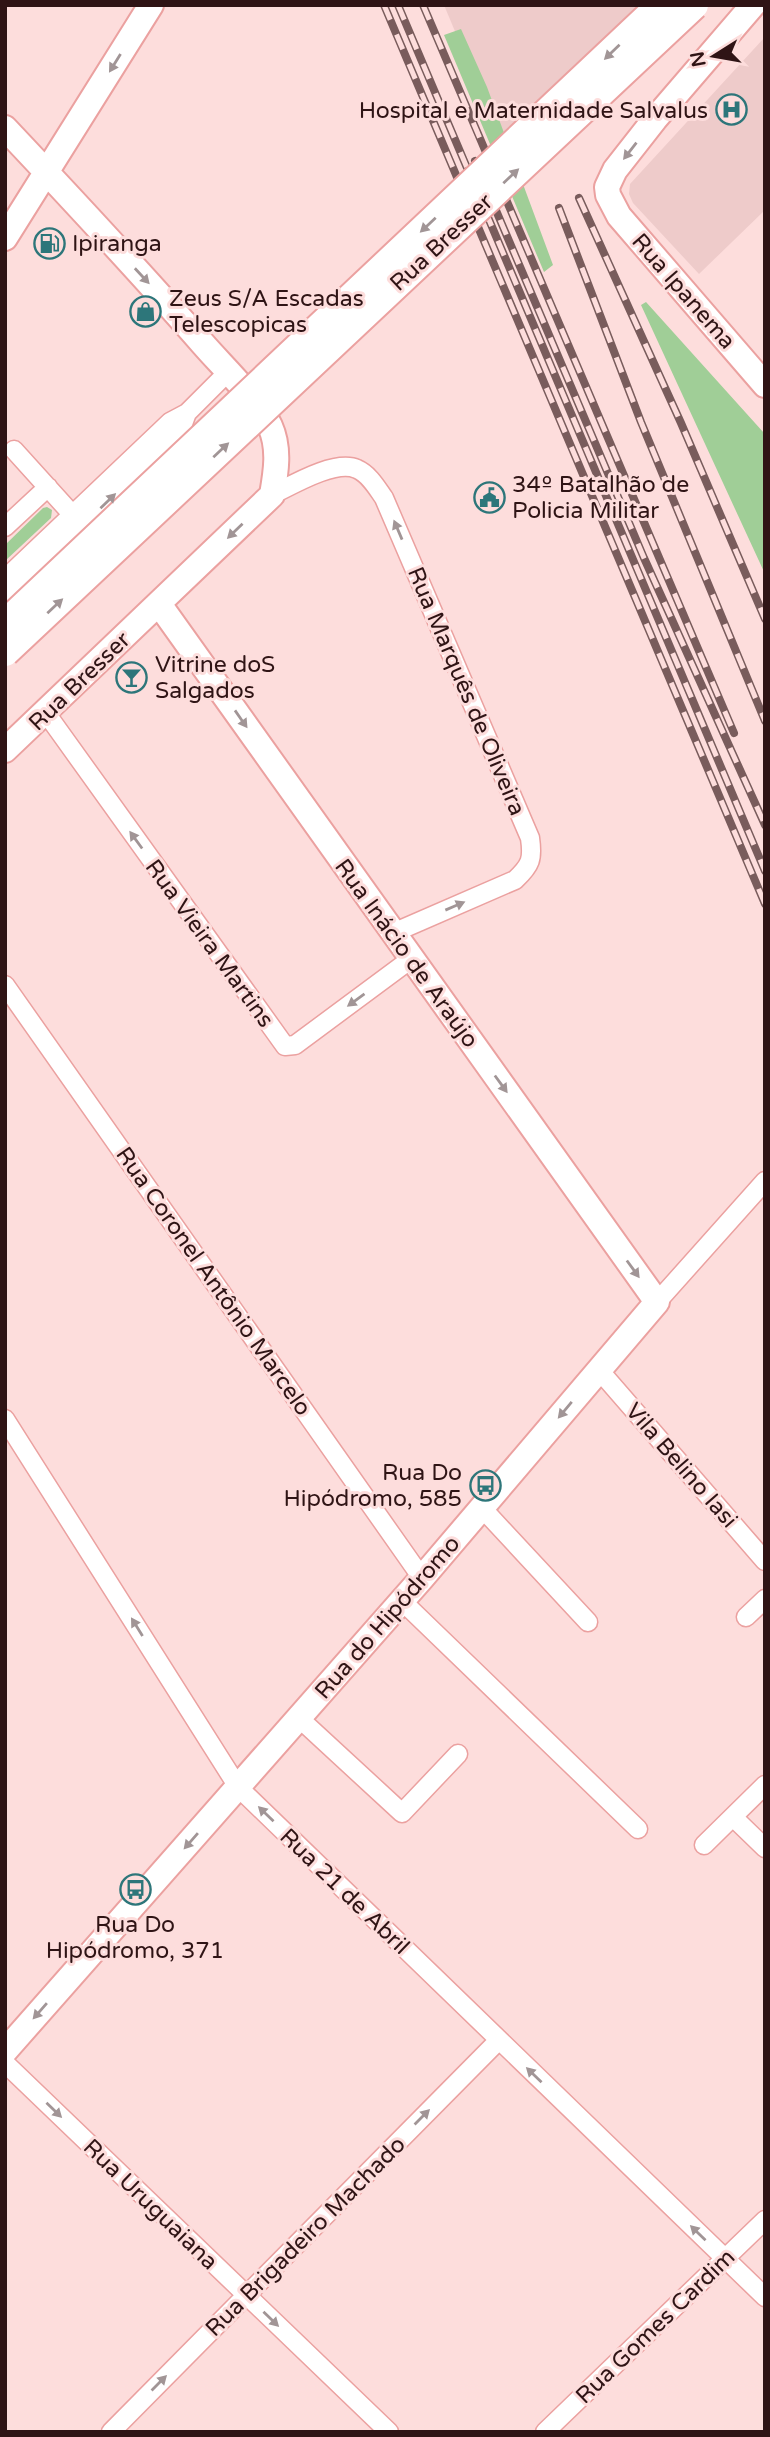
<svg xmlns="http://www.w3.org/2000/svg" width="770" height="2437" font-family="'Varela Round',sans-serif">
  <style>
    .built { fill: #eecbca }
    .green { fill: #a0ce97 }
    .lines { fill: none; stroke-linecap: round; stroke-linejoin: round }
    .street-casing { stroke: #eba1a0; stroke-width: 21 }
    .secondary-casing { stroke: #eba1a0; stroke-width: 28 }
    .street { stroke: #fff; stroke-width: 18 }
    .secondary { stroke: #fff; stroke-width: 24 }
    .rail-casing { stroke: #795c5c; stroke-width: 8 }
    .rail { stroke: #fddddc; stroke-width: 5; stroke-dasharray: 16; stroke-linecap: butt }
    .primary-bridge-casing { stroke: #eba1a0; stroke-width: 32; stroke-linecap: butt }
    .primary-bridge { stroke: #fff; stroke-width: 28 }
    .oneway { fill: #a19596 }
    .labels { text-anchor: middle; stroke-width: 6; stroke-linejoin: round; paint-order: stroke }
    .poi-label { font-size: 23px; fill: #2f1415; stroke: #fddddc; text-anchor: start }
    .street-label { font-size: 23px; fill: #2f1415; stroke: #fddddc }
  </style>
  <rect width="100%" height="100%" fill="#fddddc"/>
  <path class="built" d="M444 5H647L502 144Z
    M765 37V210L699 274 633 203 629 194 630 184Z"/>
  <path class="green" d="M461 29 487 87 553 265 544 272 444 35Z
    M646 302 765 434V574L641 305Z
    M47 507 52 510 51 518 5 561V545L43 508Z"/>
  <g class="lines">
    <defs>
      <path id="street" d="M14 450 80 523
        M272 495C292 485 336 459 357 469 369 474 377 488 384 498L530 838C533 859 531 865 515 880L393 933
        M5 527 48 487
        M5 579 170 422 187 413 228 372
        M5 599 180 432 187 413
        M46 713 285 1046 295 1045 411 959
        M5 985 422 1578
        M657 1302 765 1181
        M599 1370 765 1561
        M5 1419 238 1787 765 2297
        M482 1508 588 1622
        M402 1601 638 1829
        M746 1617 765 1599
        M299 1718 402 1813 458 1754
        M733 1817 765 1848
        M704 1845 765 1785
        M5 2063 389 2432
        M111 2432 499 2040
        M545 2432 765 2220"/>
      <path id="secondary" d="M753 5 655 119 615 170 607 187 608 195 619 216 765 385
        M5 128C72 199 139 271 203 344 223 367 258 400 270 426 280 448 276 472 272 495L5 750
        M5 238 151 5
        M5 2051 422 1578 657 1302 159 604"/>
    </defs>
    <use href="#street" class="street-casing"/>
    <use href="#secondary" class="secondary-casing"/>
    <use href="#street" class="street"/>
    <use href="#secondary" class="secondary"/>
    <defs>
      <path id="rail" d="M384 5 765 904
        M398 5 765 871
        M423 5 734 733
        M475 161 644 558 765 825
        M579 198 681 423 765 619
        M559 208 641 422 765 721"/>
    </defs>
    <use href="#rail" class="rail-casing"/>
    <use href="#rail" class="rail"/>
    <defs>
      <path id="primary-bridge" d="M5 624 661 5
        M5 652 694 5"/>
    </defs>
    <use href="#primary-bridge" class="primary-bridge-casing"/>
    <use href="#primary-bridge" class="primary-bridge"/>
  </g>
  <defs><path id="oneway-solid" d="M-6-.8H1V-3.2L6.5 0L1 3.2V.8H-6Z" transform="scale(1.75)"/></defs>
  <g class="oneway">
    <use href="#oneway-solid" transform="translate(612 52) rotate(136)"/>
    <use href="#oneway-solid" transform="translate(115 63) rotate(122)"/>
    <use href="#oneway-solid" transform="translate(630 151) rotate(128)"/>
    <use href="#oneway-solid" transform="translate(511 176) rotate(-43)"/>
    <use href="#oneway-solid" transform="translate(428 225) rotate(137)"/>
    <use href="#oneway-solid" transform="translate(142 276) rotate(47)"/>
    <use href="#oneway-solid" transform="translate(221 450) rotate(-43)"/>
    <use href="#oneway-solid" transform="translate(108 501) rotate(-44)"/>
    <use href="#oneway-solid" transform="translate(398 530) rotate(-113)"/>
    <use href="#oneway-solid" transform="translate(235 531) rotate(136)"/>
    <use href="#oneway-solid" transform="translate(55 606) rotate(-43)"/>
    <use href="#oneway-solid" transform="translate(241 719) rotate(55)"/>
    <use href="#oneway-solid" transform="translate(136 840) rotate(-126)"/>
    <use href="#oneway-solid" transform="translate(455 906) rotate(-23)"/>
    <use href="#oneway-solid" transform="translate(356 1000) rotate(144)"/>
    <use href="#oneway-solid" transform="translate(501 1084) rotate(54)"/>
    <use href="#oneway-solid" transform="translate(633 1269) rotate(54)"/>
    <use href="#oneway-solid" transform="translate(565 1410) rotate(130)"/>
    <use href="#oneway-solid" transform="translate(137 1627) rotate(-122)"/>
    <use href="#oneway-solid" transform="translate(266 1814) rotate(-136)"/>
    <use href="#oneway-solid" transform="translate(191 1841) rotate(131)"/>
    <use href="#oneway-solid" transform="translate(40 2011) rotate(131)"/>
    <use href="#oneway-solid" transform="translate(534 2075) rotate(-136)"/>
    <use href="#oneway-solid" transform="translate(54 2110) rotate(44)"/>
    <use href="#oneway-solid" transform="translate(422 2117) rotate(-45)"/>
    <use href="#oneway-solid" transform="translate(698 2233) rotate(-136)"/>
    <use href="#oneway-solid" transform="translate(271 2319) rotate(44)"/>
    <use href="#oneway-solid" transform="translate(159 2383) rotate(-45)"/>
  </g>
  <defs>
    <symbol id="hospital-ring" viewBox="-11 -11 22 22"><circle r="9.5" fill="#fddddc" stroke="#2d767a" stroke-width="1.5"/><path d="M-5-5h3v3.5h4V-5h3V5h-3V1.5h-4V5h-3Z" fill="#2d767a"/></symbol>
    <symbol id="fuel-ring" viewBox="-11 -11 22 22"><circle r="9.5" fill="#fddddc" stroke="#2d767a" stroke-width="1.5"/><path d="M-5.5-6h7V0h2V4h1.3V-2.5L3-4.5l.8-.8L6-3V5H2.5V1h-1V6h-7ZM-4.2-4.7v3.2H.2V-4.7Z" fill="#2d767a"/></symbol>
    <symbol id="shop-ring" viewBox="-11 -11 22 22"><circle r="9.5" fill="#fddddc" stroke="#2d767a" stroke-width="1.5"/><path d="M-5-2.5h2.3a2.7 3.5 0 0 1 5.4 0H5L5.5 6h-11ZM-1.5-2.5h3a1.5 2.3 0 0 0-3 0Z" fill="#2d767a"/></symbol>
    <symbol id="civic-ring" viewBox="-11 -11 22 22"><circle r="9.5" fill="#fddddc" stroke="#2d767a" stroke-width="1.5"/><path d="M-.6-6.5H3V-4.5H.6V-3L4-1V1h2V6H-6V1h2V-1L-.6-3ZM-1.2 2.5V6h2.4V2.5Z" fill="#2d767a"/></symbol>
    <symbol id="bar-ring" viewBox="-11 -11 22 22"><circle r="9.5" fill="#fddddc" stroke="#2d767a" stroke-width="1.5"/><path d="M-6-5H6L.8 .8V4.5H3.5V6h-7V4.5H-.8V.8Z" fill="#2d767a"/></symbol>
    <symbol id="bus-ring" viewBox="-11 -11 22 22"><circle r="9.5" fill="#fddddc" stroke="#2d767a" stroke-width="1.5"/><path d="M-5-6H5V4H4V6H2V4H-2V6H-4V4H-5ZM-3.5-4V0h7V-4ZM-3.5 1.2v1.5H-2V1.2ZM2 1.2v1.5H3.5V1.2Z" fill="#2d767a"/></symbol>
  </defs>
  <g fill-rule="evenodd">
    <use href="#hospital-ring" x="714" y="92" width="35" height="35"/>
    <use href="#fuel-ring" x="32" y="226" width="35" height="35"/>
    <use href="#shop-ring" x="128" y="294" width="35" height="35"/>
    <use href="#civic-ring" x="472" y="480" width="35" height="35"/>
    <use href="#bar-ring" x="114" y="660" width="35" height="35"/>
    <use href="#bus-ring" x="468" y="1468" width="35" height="35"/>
    <use href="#bus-ring" x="118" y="1872" width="35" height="35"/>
  </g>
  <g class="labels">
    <g class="poi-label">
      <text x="708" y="118" text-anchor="end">Hospital e Maternidade Salvalus</text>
      <text x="72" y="251">Ipiranga</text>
      <text x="169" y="306">Zeus S/A Escadas<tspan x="169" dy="26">Telescopicas</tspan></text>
      <text x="512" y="492">34º Batalhão de<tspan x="512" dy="26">Policia Militar</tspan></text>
      <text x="155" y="672">Vitrine doS<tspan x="155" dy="26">Salgados</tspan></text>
      <text x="462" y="1480" text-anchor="end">Rua Do<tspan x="462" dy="26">Hipódromo, 585</tspan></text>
      <text x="135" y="1932" text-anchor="middle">Rua Do<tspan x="135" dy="26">Hipódromo, 371</tspan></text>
    </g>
    <g class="street-label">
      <text transform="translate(441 242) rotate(-43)" y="8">Rua Bresser</text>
      <text transform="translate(684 291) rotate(49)" y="8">Rua Ipanema</text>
      <text transform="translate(79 681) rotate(-44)" y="8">Rua Bresser</text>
      <text transform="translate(467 691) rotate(67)" y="8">Rua Marquês de Oliveira</text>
      <text transform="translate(210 943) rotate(54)" y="8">Rua Vieira Martins</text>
      <text transform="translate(407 953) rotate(54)" y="8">Rua Inácio de Araújo</text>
      <text transform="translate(214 1281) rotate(55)" y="8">Rua Coronel Antônio Marcelo</text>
      <text transform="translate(682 1465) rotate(49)" y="8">Vila Belino Iasi</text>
      <text transform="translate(387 1617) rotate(-49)" y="8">Rua do Hipódromo</text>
      <text transform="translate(345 1891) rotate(44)" y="8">Rua 21 de Abril</text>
      <text transform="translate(151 2204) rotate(44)" y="8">Rua Uruguaiana</text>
      <text transform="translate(305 2236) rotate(-45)" y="8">Rua Brigadeiro Machado</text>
      <text transform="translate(655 2326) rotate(-44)" y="8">Rua Gomes Cardim</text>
    </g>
  </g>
  <rect width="770" height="2437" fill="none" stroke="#2f1415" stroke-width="14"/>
  <g transform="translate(714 56) rotate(259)" stroke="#fddddc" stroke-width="5" paint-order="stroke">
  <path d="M0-5L12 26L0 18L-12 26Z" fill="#2f1415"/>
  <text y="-10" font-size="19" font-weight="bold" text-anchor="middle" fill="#2f1415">N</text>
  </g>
</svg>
